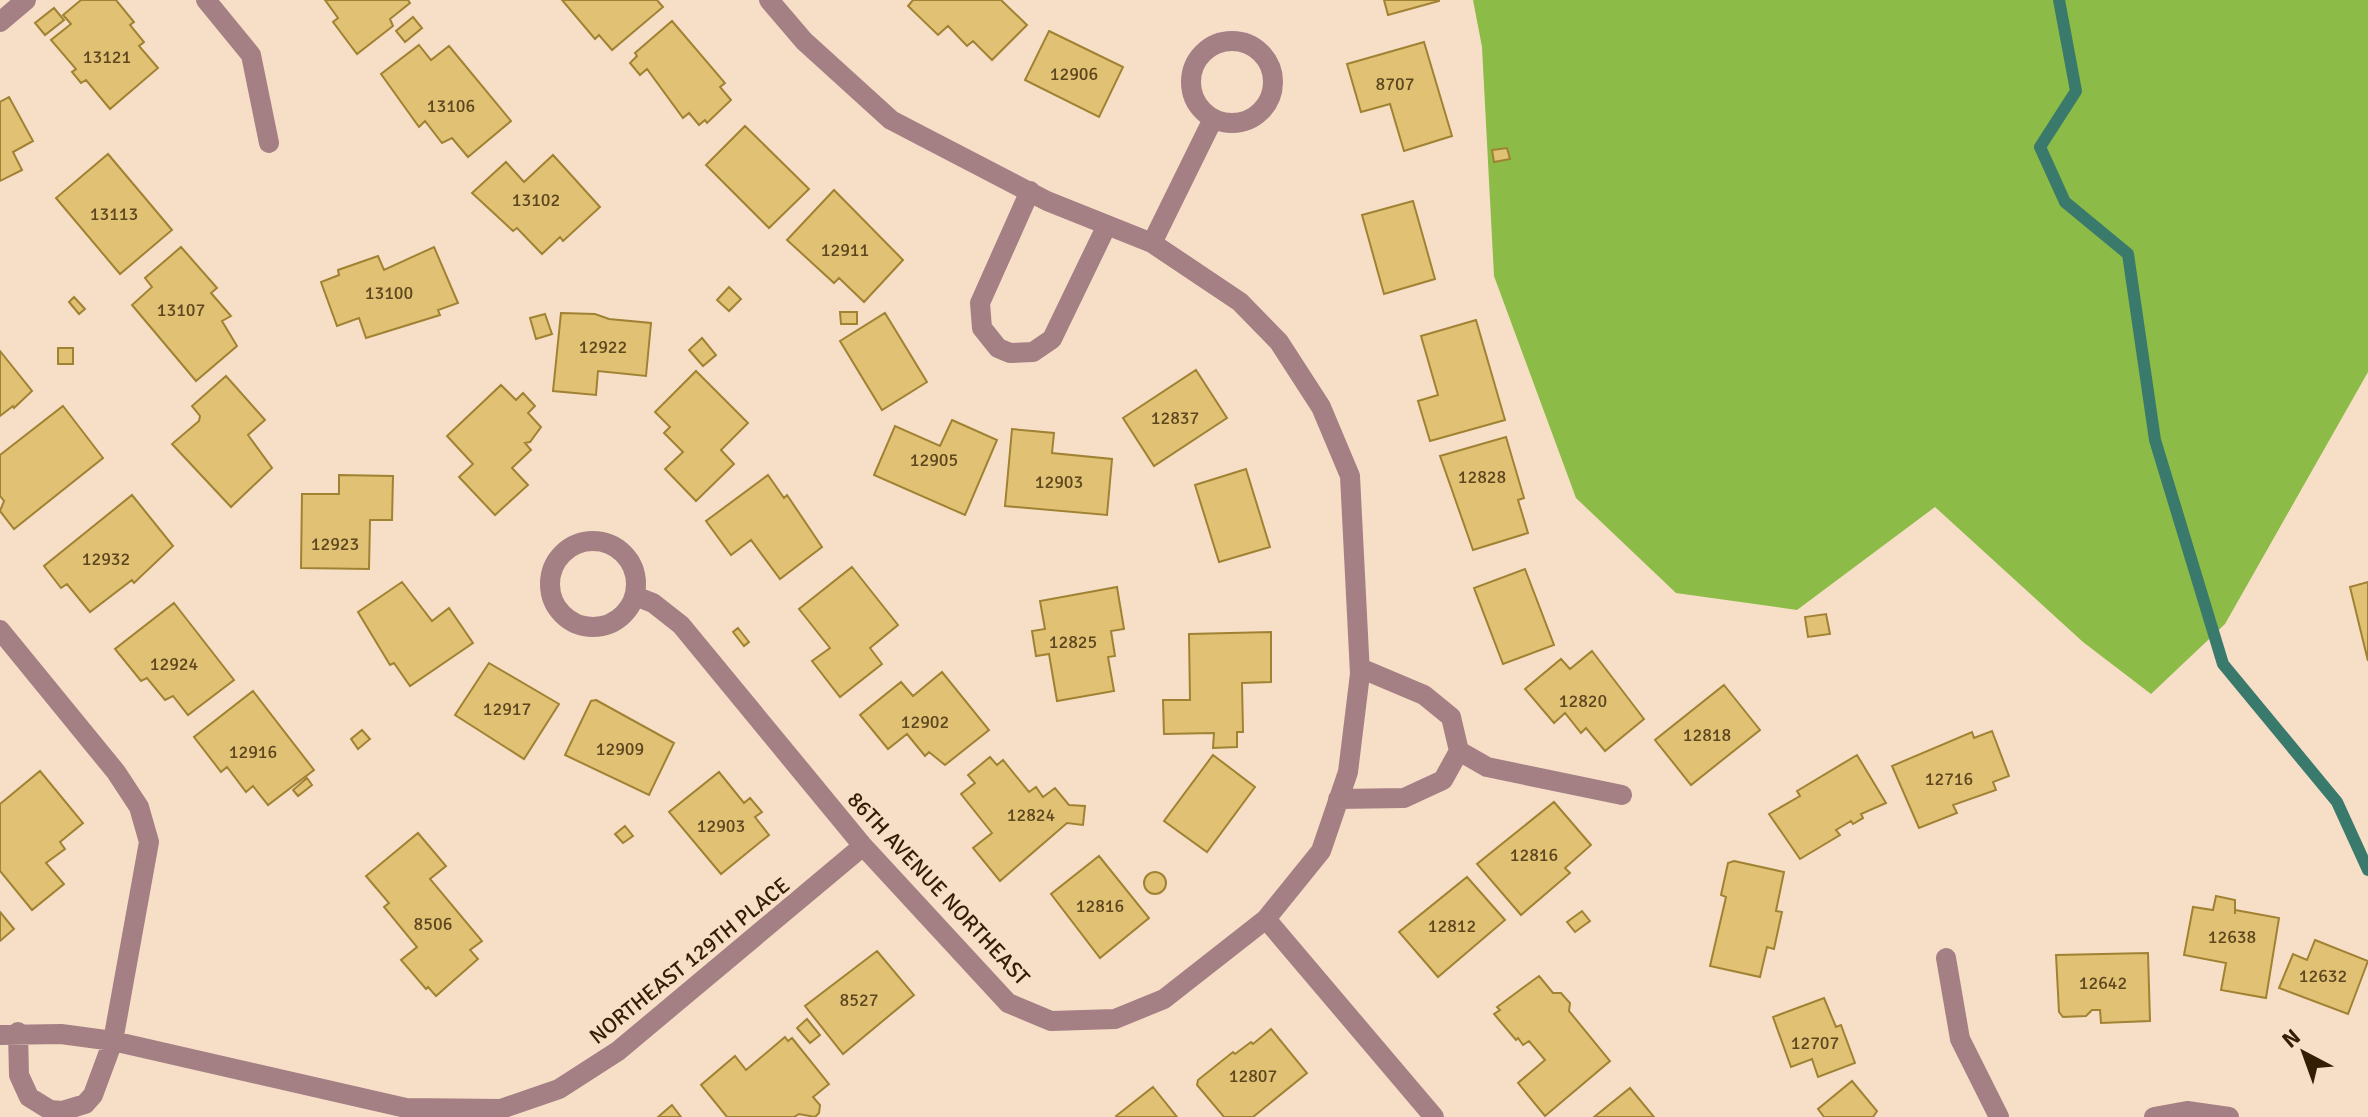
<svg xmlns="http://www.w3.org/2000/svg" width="2368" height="1117" font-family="Signika,sans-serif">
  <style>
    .forest { fill: #8cbb47 }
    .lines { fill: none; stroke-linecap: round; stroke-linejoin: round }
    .stream { stroke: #3a7a6c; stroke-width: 12 }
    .building { fill: #e1c174; stroke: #a08233; stroke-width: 2 }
    .minor { stroke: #a47f84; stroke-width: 20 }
    .labels { text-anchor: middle; stroke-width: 8; stroke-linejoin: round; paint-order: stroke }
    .number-label { font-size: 18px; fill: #5e471f }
    .street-label { font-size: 22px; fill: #331e03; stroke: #f7dfc7 }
  </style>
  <rect width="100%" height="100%" fill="#f7dfc7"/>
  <path class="forest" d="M1473 0H2368V372L2225 624 2151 694 2083 642 1935 507 1797 610 1676 593 1576 498 1494 276 1482 47Z"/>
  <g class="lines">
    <path class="stream" d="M2059 0 2076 91 2040 147 2065 202 2128 254 2155 440 2223 664 2337 802 2368 870"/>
  </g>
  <path class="building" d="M81 0H116L134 22 130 25 144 42 139 46 158 68 110 109 86 80 81 83 72 72 76 69 51 40 71 24 63 15Z
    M325 0H408L410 3 390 19 393 26 357 54 333 22 338 18Z
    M562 0H657L663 7 612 50 599 35 595 39Z
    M913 0H1001L1027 25 992 60 973 41 967 46 948 26 938 35 908 6Z
    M1384 0H1439V1L1388 15Z
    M54 8 64 20 45 35 35 23Z
    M413 17 422 28 405 42 396 31Z
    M672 21 725 83 720 87 731 100 707 123 705 120 699 125 689 113 683 118 647 69 640 75 630 63 637 56 635 53Z
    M1049 31 1123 67 1099 117 1025 80Z
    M1424 42 1452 136 1404 151 1390 104 1361 112 1347 64Z
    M419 45 431 60 449 46 511 121 468 157 452 138 442 143 425 121 419 127 381 74Z
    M9 97 33 141 13 152 22 170 0 181V102Z
    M745 126 809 189 769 228 706 165Z
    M1507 148 1510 159 1494 162 1492 150Z
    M108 154 172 230 120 274 56 198Z
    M553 155 600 207 563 241 560 237 542 254 517 228 513 231 472 193 506 162 524 182Z
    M834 190 903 260 864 302 839 278 834 283 787 240Z
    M1413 201 1435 279 1384 294 1362 215Z
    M181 247 217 288 211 293 231 316 222 321 237 346 196 381 132 305 152 287 145 278Z
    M434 247 458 303 438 310 440 315 366 338 359 318 337 326 321 282 339 275 338 270 378 256 384 270Z
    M729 287 741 299 729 311 717 300Z
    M74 297 85 309 79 314 69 302Z
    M840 312H857V324H841Z
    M561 313 595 314 609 319 651 323 646 376 598 371 596 395 553 391Z
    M885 313 927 382 882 410 840 341Z
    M545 314 552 334 536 339 530 318Z
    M1476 320 1505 420 1430 441 1418 401 1438 395 1421 336Z
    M702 338 716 355 703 366 689 350Z
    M58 348H73V364H58Z
    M0 351 32 391 14 408 13 406 0 416Z
    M1196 370 1227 418 1154 466 1123 418Z
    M696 371 748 423 721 450 734 464 696 501 665 469 683 452 664 433 670 427 655 412Z
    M226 376 265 420 248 435 272 468 231 507 172 444 199 421 200 416 192 406Z
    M501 385 516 400 523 393 535 406 528 413 541 427 530 442 525 443 531 450 512 468 528 485 495 515 459 477 473 464 447 436Z
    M63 406 103 458 14 529 0 511 4 501 0 496V455Z
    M952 420 997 440 965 515 874 475 895 426 940 446Z
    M1012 429 1054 433 1052 453 1112 459 1107 515 1005 506Z
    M1506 437 1524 498 1518 500 1528 533 1473 550 1440 456Z
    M1246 469 1270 547 1219 562 1195 485Z
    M339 475 393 476 392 520H370L369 569 301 568 302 494H339Z
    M768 475 784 498 787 495 822 547 780 579 751 540 731 555 706 521Z
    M132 495 173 546 134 583 132 580 90 612 67 584 61 588 44 566Z
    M852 567 898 625 870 648 882 664 840 697 812 661 830 648 799 609Z
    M1525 569 1554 645 1503 664 1474 588Z
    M402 582 432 621 449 608 473 643 410 686 394 663 390 665 358 612Z
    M2368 582V661L2350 587Z
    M1117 587 1124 629 1111 631 1115 656 1108 657 1114 691 1057 701 1049 654 1036 656 1032 631 1045 629 1040 601Z
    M174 603 234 680 188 715 173 696 165 700 147 678 141 681 115 649Z
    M1826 614 1830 634 1808 637 1805 617Z
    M738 628 749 642 744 646 733 632Z
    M1271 632V682L1242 683 1243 732H1237V747L1213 748 1214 733 1164 734 1163 700H1190L1189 634Z
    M1592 651 1644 719 1605 751 1586 728 1581 733 1565 713 1554 723 1525 689 1561 659 1570 669Z
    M489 663 559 704 524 759 455 715Z
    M942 672 989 730 945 765 929 752 925 756 907 734 888 749 860 715 901 682 913 696Z
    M1724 685 1760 730 1691 785 1655 740Z
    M253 691 314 770 268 805 253 786 246 792 227 767 221 772 194 737Z
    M596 700 674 743 649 795 565 755 591 701Z
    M362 730 370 739 358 749 351 739Z
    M1992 731 2009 776 1993 782 1996 790 1953 805 1957 813 1919 828 1892 766 1972 732 1974 738Z
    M1213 755 1255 787 1207 852 1164 821Z
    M1857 755 1886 803 1861 814 1863 818 1853 824 1851 821 1836 830 1840 835 1800 859 1769 814 1800 796 1797 791Z
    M990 757 997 765 1003 760 1029 792 1036 787 1043 797 1055 788 1069 805 1085 806 1083 825 1067 823 1000 881 973 848 992 833 961 794 975 783 968 775Z
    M40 771 83 823 60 842 65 849 46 863 64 884 32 910 0 871V804Z
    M719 772 744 803 750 798 762 812 755 817 769 835 721 874 669 812Z
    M307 778 312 785 298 796 293 790Z
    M1554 802 1591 845 1565 868 1570 873 1521 915 1477 864Z
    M625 826 633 836 623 843 615 834Z
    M418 833 446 866 430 879 482 941 470 950 478 959 436 996 428 987 426 989 401 960 417 947 384 907 389 903 366 876Z
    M1099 856 1149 918 1100 958 1051 894Z
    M1734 861 1784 872 1776 911 1782 912 1774 949 1767 947 1760 977 1710 966 1726 897 1721 895 1728 863Z
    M1144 883a11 11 0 1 1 22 0a11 11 0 1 1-22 0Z
    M1467 877 1505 920 1438 977 1399 932Z
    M2216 896 2235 900V914V910L2279 918 2266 998 2221 990 2226 963 2184 955 2193 907 2213 910Z
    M1582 911 1590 921 1575 932 1567 922Z
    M0 912 14 929 0 941Z
    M2315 940 2368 961 2348 1014 2279 988 2293 954 2307 960Z
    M877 951 914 995 843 1054 805 1006Z
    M2148 953 2150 1021 2101 1023 2100 1010H2092L2086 1016 2063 1017 2059 1012 2056 955Z
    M1539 976 1553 993H1561L1570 1003 1569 1011 1610 1061 1545 1116 1518 1083 1545 1060 1529 1041 1523 1045 1518 1038 1516 1040 1494 1014 1500 1010 1497 1007Z
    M1824 998 1836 1027 1841 1025 1855 1063 1818 1077 1812 1059 1791 1067 1773 1017Z
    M807 1019 820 1035 810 1043 797 1028Z
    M1271 1029 1307 1073 1253 1117H1224L1197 1085 1198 1080 1233 1052 1235 1054 1251 1042 1253 1044Z
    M785 1037 788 1041 792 1038 829 1084 813 1097 820 1105 819 1113 815 1117 799 1114 794 1117H727L701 1085 735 1056 746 1070Z
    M1852 1081 1877 1111 1873 1117H1824L1818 1109Z
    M1153 1087 1177 1117H1117L1116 1116Z
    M1630 1088 1654 1117H1594Z
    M672 1105 681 1117H658Z"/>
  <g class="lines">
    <path class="minor" d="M206 0 251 55 269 143
      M769 0 804 41 891 120 1047 201 1152 243 1240 302 1279 342 1321 407 1350 476 1360 674 1348 772 1321 851 1266 919 1434 1117
      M0 22 26 0
      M1191 82a41 41 0 1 1 82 0a41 41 0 1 1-82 0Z
      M1030 191 980 303 982 328 998 348 1010 353 1033 352 1052 339 1107 225
      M1152 243 1213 119
      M550 584a43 43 0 1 1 86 0a43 43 0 1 1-86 0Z
      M635 596 653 603 681 625 863 846 1008 1003 1051 1021 1115 1019 1164 999 1266 919
      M0 630 116 772 139 807 149 842 113 1041 93 1095 85 1104 62 1111 50 1110 29 1097 19 1075 18 1032
      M1459 751 1487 767 1622 795
      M1338 799 1404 798 1443 780 1459 751 1451 717 1424 695 1360 668
      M1946 958 1960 1039 1999 1117
      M0 1035 61 1034 113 1041 406 1108 501 1109 559 1089 618 1051 863 846
      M2154 1117 2187 1111 2229 1117"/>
  </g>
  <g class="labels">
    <g class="number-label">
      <text x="107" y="63">13121</text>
      <text x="1074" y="80">12906</text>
      <text x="1395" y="90">8707</text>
      <text x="451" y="112">13106</text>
      <text x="536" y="206">13102</text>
      <text x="114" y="220">13113</text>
      <text x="845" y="256">12911</text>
      <text x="389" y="299">13100</text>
      <text x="181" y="316">13107</text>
      <text x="603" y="353">12922</text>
      <text x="1175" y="424">12837</text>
      <text x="934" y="466">12905</text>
      <text x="1482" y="483">12828</text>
      <text x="1059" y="488">12903</text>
      <text x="335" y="550">12923</text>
      <text x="106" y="565">12932</text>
      <text x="1073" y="648">12825</text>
      <text x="174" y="670">12924</text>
      <text x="1583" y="707">12820</text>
      <text x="507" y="715">12917</text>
      <text x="925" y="728">12902</text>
      <text x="1707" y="741">12818</text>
      <text x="620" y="755">12909</text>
      <text x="253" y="758">12916</text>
      <text x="1949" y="785">12716</text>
      <text x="1031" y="821">12824</text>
      <text x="721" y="832">12903</text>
      <text x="1534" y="861">12816</text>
      <text x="1100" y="912">12816</text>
      <text x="433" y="930">8506</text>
      <text x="1452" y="932">12812</text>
      <text x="2232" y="943">12638</text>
      <text x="2323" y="982">12632</text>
      <text x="2103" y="989">12642</text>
      <text x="859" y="1006">8527</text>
      <text x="1815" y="1049">12707</text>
      <text x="1253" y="1082">12807</text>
    </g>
    <g class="street-label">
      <text transform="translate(939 888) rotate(47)" y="8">86TH AVENUE NORTHEAST</text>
      <text transform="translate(689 960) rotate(-39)" y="8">NORTHEAST 129TH PLACE</text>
    </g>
  </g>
  <g transform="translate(2304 1053) rotate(319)" stroke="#f7dfc7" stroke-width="6" paint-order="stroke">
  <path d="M0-6L14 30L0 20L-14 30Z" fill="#331e03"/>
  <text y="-12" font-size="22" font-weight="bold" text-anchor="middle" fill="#331e03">N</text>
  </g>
</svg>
